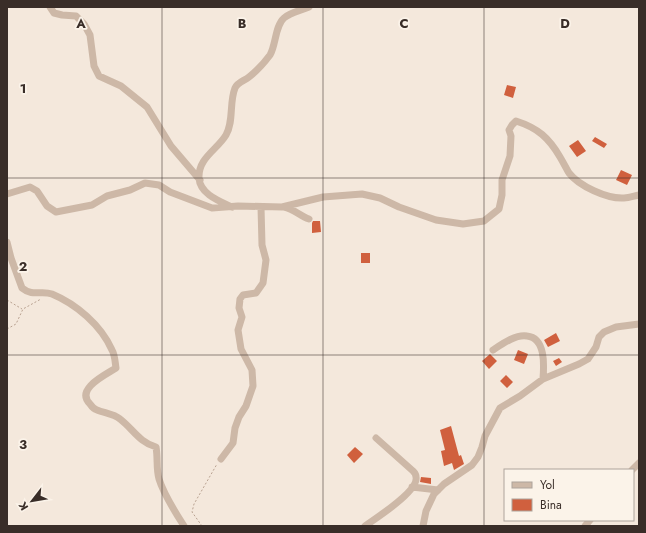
<svg xmlns="http://www.w3.org/2000/svg" width="646" height="533" font-family="Jost,sans-serif">
  <style>
    .building { fill: #d0603e }
    .lines { fill: none; stroke-linecap: round; stroke-linejoin: round }
    .path { stroke: #b9a291; stroke-width: 1; stroke-dasharray: 2 2; stroke-linecap: butt }
    .street { stroke: #cdb8a7; stroke-width: 7 }
    .grid { fill: none; stroke: #392d28; stroke-width: 1; stroke-opacity: 0.55 }
    .grid-label { font-size: 13px; text-anchor: middle; font-weight: bold; fill: #392d28; stroke: #fbf3e9; stroke-width: 3.5; stroke-linejoin: round; paint-order: stroke }
  </style>
  <rect width="100%" height="100%" fill="#f4e8dc"/>
  <path class="building" d="M507 85 516 87 513 98 504 95Z
    M595 137 607 144 604 148 592 141Z
    M578 140 586 151 577 157 569 146Z
    M621 170 632 175 627 185 616 180Z
    M313 221H320L321 232 312 233V223Z
    M361 253H370V263H361Z
    M556 333 560 341 548 347 544 340Z
    M518 350 528 354 524 364 514 360Z
    M490 354 497 361 489 369 482 361Z
    M559 358 562 362 556 366 553 361Z
    M506 375 513 382 507 388 500 381Z
    M451 426 459 456 461 455 464 464 454 470 452 463 444 466 441 451 445 450 440 430Z
    M355 447 363 454 354 463 347 455Z
    M421 477 431 478V484L420 482Z"/>
  <g class="lines">
    <path class="path" d="M7 300 22 309
      M7 329 16 324 23 309 41 299
      M202 526 192 512 194 504 217 464"/>
    <path class="street" d="M50 7 54 13 62 15 76 16 84 24 90 35 94 66 99 76 121 86 147 107 171 146 200 180
      M7 194 30 187 37 191 47 206 56 212 92 205 107 196 130 190 145 183 159 185 170 192 212 208 238 206 282 207 323 197 362 194 380 198 399 207 436 220 463 224 484 221 499 209 502 195V180L510 156 511 136 509 130 512 125 516 121C538 128 549 138 560 157 563 162 566 168 569 173 579 186 607 199 624 198 629 198 634 196 639 195
      M232 207C219 201 200 194 199 178 198 158 217 150 226 135 234 121 229 103 235 88 238 82 244 81 249 77 257 71 264 63 270 55 276 45 275 26 284 18 291 12 300 11 309 7
      M284 207C294 209 300 216 309 219
      M7 242 11 258 22 288C33 297 41 290 52 294 76 304 101 325 112 350 115 355 115 362 116 368 105 375 75 389 90 404 92 407 94 409 97 410 104 413 114 414 120 419 133 429 139 442 156 447 158 458 156 469 159 479 164 495 175 512 184 526
      M493 350C502 344 516 334 527 336 546 338 544 366 543 379
      M221 459 233 443 235 428 239 417 246 406 253 386 252 370 241 349 238 330 242 317 239 308 240 299 243 295 256 293 263 283 266 260 262 245 261 207
      M632 470 639 463
      M412 487 438 490
      M365 526C376 518 419 491 416 477 416 475 414 472 413 471L376 438
      M423 526 426 511 434 494 444 484 472 465 478 457 482 447 485 436 500 408 520 396 543 379 579 364 588 359 596 347 599 337 604 332 616 327 639 324
      M585 526 590 520"/>
  </g>
  <path class="grid" d="M162 7V526M323 7V526M484 7V526M7 178H639M7 355H639"/>
  <g class="grid-label">
    <text x="81" y="28">A</text>
    <text x="242" y="28">B</text>
    <text x="404" y="28">C</text>
    <text x="565" y="28">D</text>
    <text x="23" y="93">1</text>
    <text x="23" y="271">2</text>
    <text x="23" y="449">3</text>
  </g>
  <rect width="646" height="533" fill="none" stroke="#392d28" stroke-width="16"/>
  <rect x="504" y="469" width="130" height="52" fill="#fbf3e9" stroke="#ada49c"/>
  <rect x="512" y="482" width="20" height="6" fill="#cdb8a7" stroke="#ada49c"/>
  <text x="540" y="489" font-size="12" fill="#392d28">Yol</text>
  <rect x="512" y="499" width="20" height="12" fill="#d0603e" stroke="#ada49c"/>
  <text x="540" y="509" font-size="12" fill="#392d28">Bina</text>
  <g transform="translate(32 501) rotate(239)" stroke="#fbf3e9" stroke-width="3" paint-order="stroke">
  <path d="M0-3L7 15L0 10L-7 15Z" fill="#392d28"/>
  <text y="-6" font-size="11" font-weight="bold" text-anchor="middle" fill="#392d28">K</text>
  </g>
</svg>
